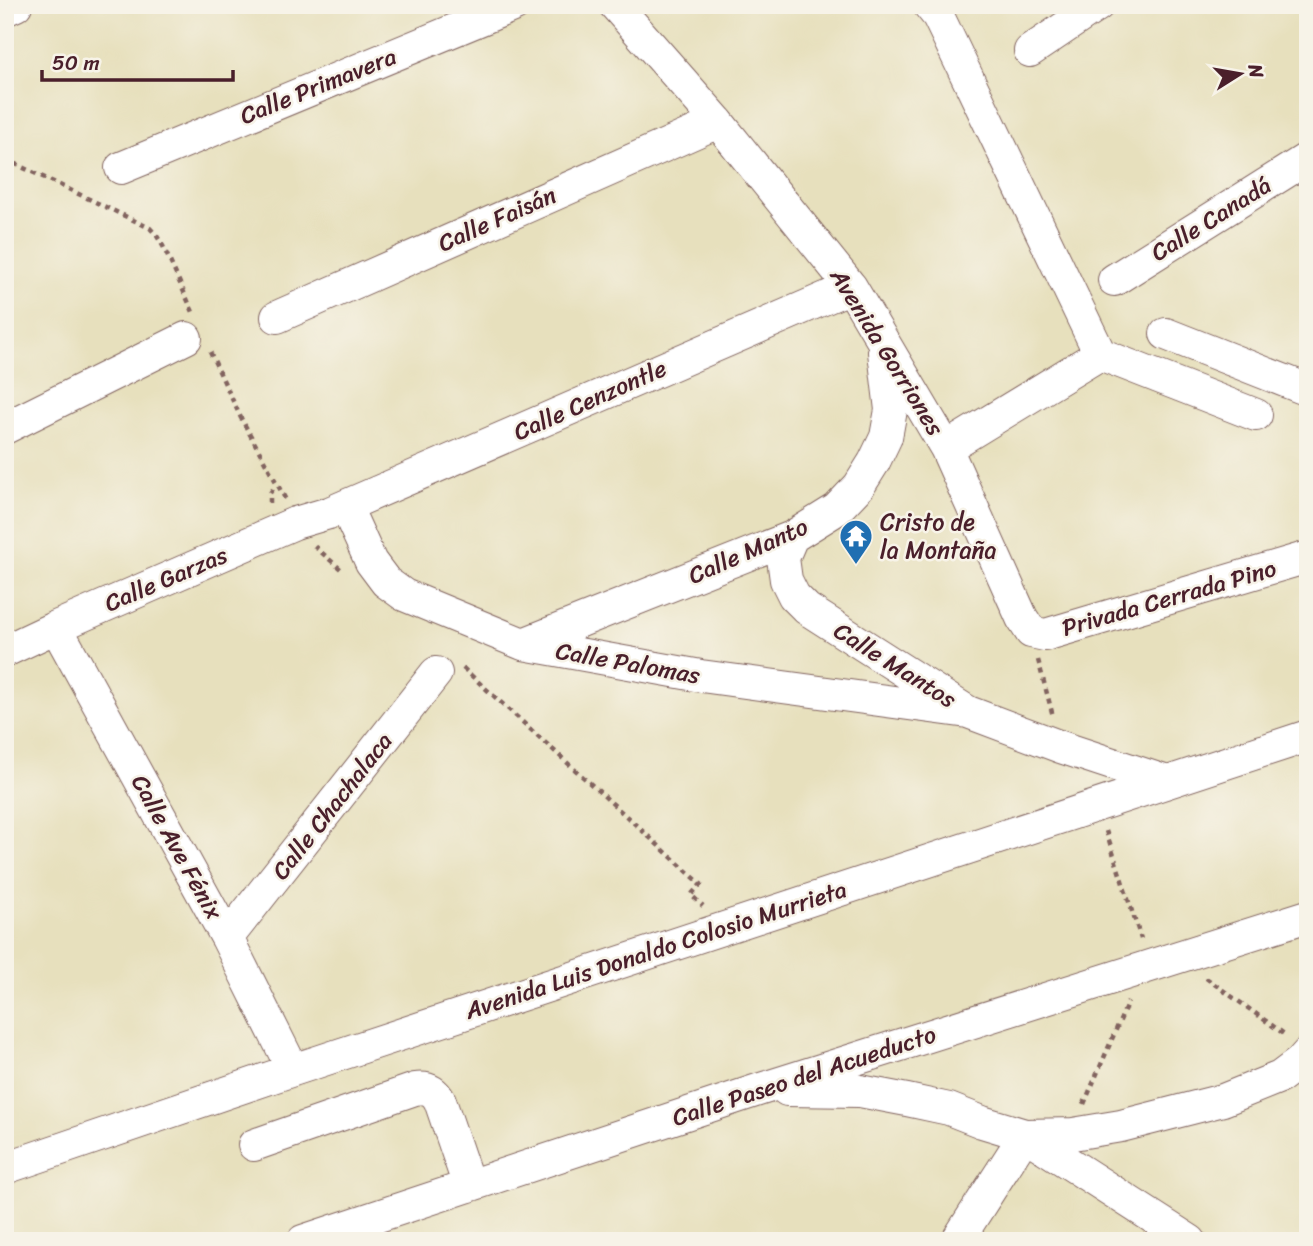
<svg xmlns="http://www.w3.org/2000/svg" width="1313" height="1246" font-family="Sriracha,sans-serif">
  <style>
    .lines { fill: none; stroke-linecap: round; stroke-linejoin: round }
    .minor-casing { stroke: #81635e; stroke-width: 34 }
    .path { stroke: #81635e; stroke-width: 4.5; stroke-dasharray: 5 5; stroke-linecap: butt }
    .minor { stroke: #fff; stroke-width: 32 }
    .minor-bridge-casing { stroke: #81635e; stroke-width: 34; stroke-linecap: butt }
    .minor-bridge { stroke: #fff; stroke-width: 32 }
    .labels { text-anchor: middle; stroke-width: 5; stroke-linejoin: round; paint-order: stroke }
    .street-label { font-size: 24px; fill: #4a1f2b; stroke: #f7f3e8 }
    .poi-label { font-size: 24px; fill: #4a1f2b; stroke: #f7f3e8; text-anchor: start }
  </style>
  <rect width="100%" height="100%" fill="#f7f3e8"/>
  <filter id="ink" filterUnits="userSpaceOnUse"><feTurbulence type="fractalNoise" baseFrequency=".0143" numOctaves="2"/><feDisplacementMap in="SourceGraphic" scale="14" xChannelSelector="R" yChannelSelector="G"/><feConvolveMatrix kernelMatrix="1 2 1 2 8 2 1 2 1" color-interpolation-filters="sRGB"/></filter>
  <filter id="wash" filterUnits="userSpaceOnUse"><feTurbulence type="fractalNoise" baseFrequency=".00686" numOctaves="4" result="noise"/><feDisplacementMap in="SourceGraphic" scale="28" xChannelSelector="R" yChannelSelector="G"/><feGaussianBlur stdDeviation="1.57" result="paint"/><feColorMatrix in="noise" values="0 0 0 0 0 0 0 0 0 0 0 0 0 0 0 0 0 1.4 0 .05"/><feComposite in="paint" operator="in"/></filter>
  <g filter="url(#wash)">
    <rect width="100%" height="100%" fill="#e7e0bd"/>
  </g>
  <g filter="url(#ink)">
    <g class="lines">
      <defs>
        <path id="minor" d="M615 5 718 122 851 287 946 448 1022 618 1031 632 1045 635 1308 557
          M929 5 938 16 1100 354 1256 415
          M5 10 16 5
          M1030 51 1098 5
          M121 168 515 5
          M1114 280 1308 158
          M277 317 718 122
          M1166 334 1308 390
          M5 428 186 338
          M946 448 1100 354
          M346 507 371 562 386 582 404 595 523 644 701 676 968 712
          M329 513 851 287
          M792 537 783 558 786 580 794 596 807 609 968 712 1061 747 1167 782
          M56 627 227 938 293 1070
          M523 644 792 537 837 509 859 486 874 462 886 437 891 410 884 352
          M5 651 56 627 295 523
          M227 938 436 673
          M787 1090 860 1091 907 1100 949 1109 982 1122 1025 1135 1190 1241
          M1025 1135 1073 1134 1121 1126 1223 1100 1280 1077 1300 1062 1308 1053
          M254 1145 415 1089C427 1087 434 1090 440 1101L469 1186
          M5 1168 293 1070 1308 736
          M303 1241 761 1089 1308 916
          M957 1241 1025 1135"/>
      </defs>
      <use href="#minor" class="minor-casing"/>
      <path class="path" d="M5 159 150 228 157 236 163 246 193 312
        M210 352 241 418 286 500
        M270 503V493L276 485
        M314 546 344 572
        M1038 660 1053 716
        M463 668 701 884 691 895 703 906
        M1106 831 1141 939
        M1206 978 1287 1036
        M1084 1104 1128 1002"/>
      <use href="#minor" class="minor"/>
      <defs>
        <path id="minor-bridge" d="M295 523 329 513"/>
      </defs>
      <use href="#minor-bridge" class="minor-bridge-casing"/>
      <use href="#minor-bridge" class="minor-bridge"/>
    </g>
  </g>
  <defs>
    <symbol id="temple-pin" viewBox="-11 -11 22 30"><path d="M0 17L-7.5 6A9.5 9.5 0 1 1 7.5 6Z" fill="#1f6fb2" stroke="#f7f3e8"/><path d="M0-6L5-2H3V0L6.5 2.5H4V6H1.5V3h-3V6H-4V2.5H-6.5L-3 0V-2H-5Z" fill="#fff"/></symbol>
  </defs>
  <g fill-rule="evenodd">
    <use href="#temple-pin" x="837" y="517" width="38" height="52"/>
  </g>
  <g class="labels">
    <g class="street-label">
      <text transform="translate(318 86) rotate(-22)" y="8">Calle Primavera</text>
      <text transform="translate(497 219) rotate(-24)" y="8">Calle Faisán</text>
      <text transform="translate(1211 219) rotate(-32)" y="8">Calle Canadá</text>
      <text transform="translate(887 352) rotate(58)" y="8">Avenida Gorriones</text>
      <text transform="translate(590 400) rotate(-24)" y="8">Calle Cenzontle</text>
      <text transform="translate(748 551) rotate(-24)" y="8">Calle Manto</text>
      <text transform="translate(166 579) rotate(-23)" y="8">Calle Garzas</text>
      <text transform="translate(1169 598) rotate(-16)" y="8">Privada Cerrada Pino</text>
      <text transform="translate(628 663) rotate(10)" y="8">Calle Palomas</text>
      <text transform="translate(895 665) rotate(32)" y="8">Calle Mantos</text>
      <text transform="translate(332 806) rotate(-52)" y="8">Calle Chachalaca</text>
      <text transform="translate(177 847) rotate(61)" y="8">Calle Ave Fénix</text>
      <text transform="translate(656 950) rotate(-18)" y="8">Avenida Luis Donaldo Colosio Murrieta</text>
      <text transform="translate(804 1076) rotate(-18)" y="8">Calle Paseo del Acueducto</text>
    </g>
    <g class="poi-label">
      <text x="880" y="530">Cristo de<tspan x="880" dy="28">la Montaña</tspan></text>
    </g>
  </g>
  <rect width="1313" height="1246" fill="none" stroke="#f7f3e8" stroke-width="28"/>
  <g transform="translate(1240 74) rotate(79)" stroke="#f7f3e8" stroke-width="5" paint-order="stroke">
  <path d="M0-5L12 26L0 18L-12 26Z" fill="#4a1f2b"/>
  <text y="-10" font-size="19" font-weight="bold" text-anchor="middle" fill="#4a1f2b">N</text>
  </g>
  <path d="M42 70v10h191v-10" fill="none" stroke="#4a1f2b" stroke-width="3.5"/>
  <text x="52" y="70" font-size="21" fill="#4a1f2b" stroke="#f7f3e8" stroke-width="5" paint-order="stroke">50 m</text>
</svg>
